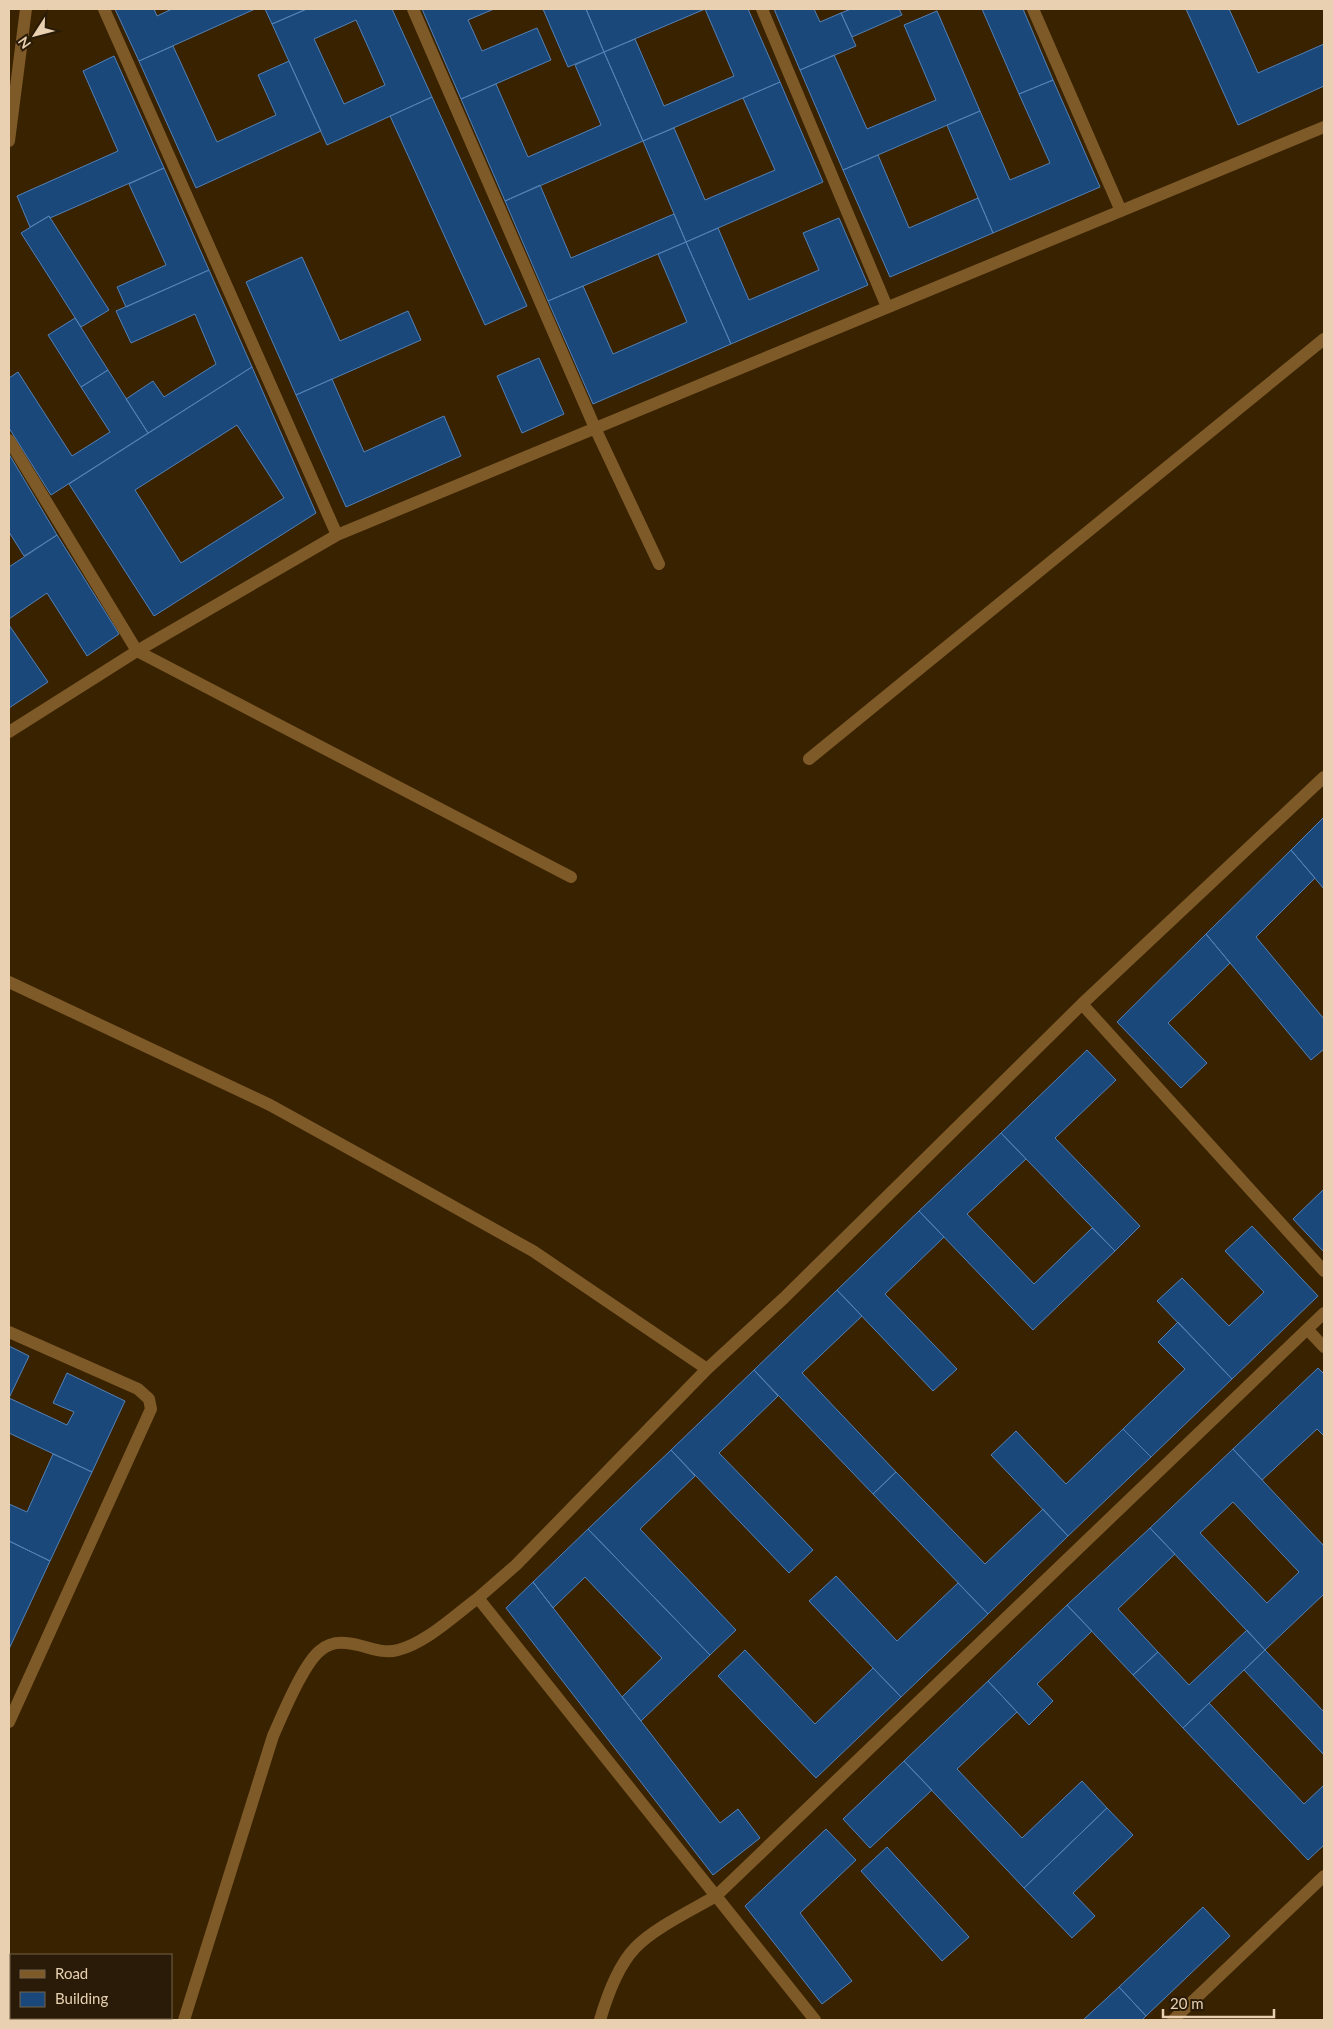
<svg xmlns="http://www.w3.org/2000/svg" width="1333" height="2029" font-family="Lato,sans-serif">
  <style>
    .building { fill: #1a487a; stroke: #5281b7; fill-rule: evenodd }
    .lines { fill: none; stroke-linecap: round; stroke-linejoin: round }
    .minor { stroke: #7e5a28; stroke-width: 12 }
  </style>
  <rect width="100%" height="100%" fill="#392200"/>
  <path class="building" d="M115 9H154L157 16 172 9H255L139 61Z
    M265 9H303L304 10 272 24Z
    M307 9H392L432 97 327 145 272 24ZM356 20 385 85 344 104 314 39Z
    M422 9H494L468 20 482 51 537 28 551 60 461 99Z
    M543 9H586L604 52 568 67Z
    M586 9H705L604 52Z
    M705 9H748L780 82 643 141 604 52 635 39 664 106 734 76Z
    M774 9H814L820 22 841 13 856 46 800 70Z
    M851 9H899L902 15 852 37 841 13Z
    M982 9H1023L1053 80 1019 94Z
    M1186 9H1229L1258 73 1324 44V86L1238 125Z
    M937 11 980 111 843 170 800 70 834 55 867 129 936 100 904 25Z
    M173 46 217 142 276 115 258 75 289 61 321 131 196 188 139 61Z
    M604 52 643 141 505 201 461 99 496 84 528 157 601 125 575 65Z
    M114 56 164 168 50 218 49 216 30 227 17 196 118 151 83 71Z
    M1053 80 1100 187 993 233 947 125 980 111 1010 180 1050 163 1019 94Z
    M780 82 823 182 686 242 643 141 674 128 705 200 775 170 743 98Z
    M432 97 527 306 485 325 390 116Z
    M878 155 909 228 978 198 993 233 890 277 843 170Z
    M164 168 209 270 126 307 117 287 166 265 129 184Z
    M540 185 571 258 674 214 686 242 548 301 505 201Z
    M49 216 109 310 81 327 21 233Z
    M839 218 868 285 731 344 686 242 718 228 749 300 819 270 803 233Z
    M686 242 731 344 593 404 548 301 583 286 613 354 687 322 658 254Z
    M302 257 340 341 408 311 421 340 296 395 246 282Z
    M209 270 252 367 148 433 126 399 153 381 164 397 216 364 195 314 131 343 116 311Z
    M75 318 108 370 81 387 48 335Z
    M539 358 564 414 522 433 497 376Z
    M252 367 316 513 154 616 69 484ZM237 425 284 498 181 563 135 490Z
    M108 370 148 433 51 495 9 428V378L18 372 72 456 110 432 81 387Z
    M332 379 364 452 444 416 461 456 346 507 296 395Z
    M9 454 57 535 24 556 9 532Z
    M57 535 119 634 87 656 47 593 9 619V567Z
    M9 625 48 682 9 708Z
    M1324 817V889L1291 850Z
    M1291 850 1315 878 1256 937 1324 1019V1049L1311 1060 1206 934Z
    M1206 934 1230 963 1168 1023 1207 1063 1181 1088 1117 1022Z
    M1087 1050 1116 1080 1055 1138 1140 1226 1115 1251 1001 1133Z
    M1001 1133 1026 1159 967 1214 1034 1284 1092 1228 1115 1251 1033 1330 919 1211Z
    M1324 1189V1252L1293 1219Z
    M919 1211 944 1237 885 1294 957 1369 933 1391 837 1290Z
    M1252 1226 1318 1296 1232 1379 1157 1301 1182 1278 1229 1326 1264 1292 1225 1251Z
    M837 1290 862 1316 802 1373 896 1472 873 1494 754 1370Z
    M1178 1322 1232 1379 1151 1457 1123 1429 1185 1369 1158 1342Z
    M9 1346 29 1356 9 1398 67 1425 74 1412 53 1403 67 1373 125 1401 92 1472 9 1433Z
    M1318 1368 1324 1374V1436L1317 1429 1262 1480 1233 1449Z
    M754 1370 778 1396 719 1453 813 1550 789 1573 671 1450Z
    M1123 1429 1151 1457 1068 1536 991 1455 1016 1431 1066 1484Z
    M1233 1449 1324 1546V1594L1265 1650 1150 1528ZM1233 1502 1299 1572 1267 1603 1200 1533Z
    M671 1450 695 1476 640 1529 736 1630 710 1655 588 1529Z
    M53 1454 92 1472 50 1561 9 1541V1504L27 1512Z
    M896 1472 985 1564 1043 1509 1068 1536 988 1614 873 1494Z
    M1150 1528 1175 1554 1118 1609 1158 1652 1133 1675 1067 1605Z
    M588 1529 710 1655 641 1721 622 1697 662 1658 585 1577 553 1608 533 1582Z
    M9 1541 50 1561 9 1649Z
    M836 1576 897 1641 958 1583 988 1614 901 1697 809 1601Z
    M533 1582 720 1823 738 1809 760 1838 713 1875 506 1608Z
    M1067 1605 1092 1631 1037 1684 1053 1701 1029 1725 988 1681Z
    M1247 1630 1265 1650 1183 1728 1133 1675 1158 1652 1189 1685Z
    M745 1650 815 1724 873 1668 901 1697 816 1778 718 1676Z
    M1265 1650 1324 1712V1755L1244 1670Z
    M988 1681 1017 1712 957 1769 1022 1838 1082 1781 1107 1808 1024 1888 904 1761Z
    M1209 1703 1304 1804 1324 1785V1845L1308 1860 1183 1728Z
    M904 1761 932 1790 870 1848 843 1819Z
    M1107 1808 1133 1835 1073 1893 1095 1916 1072 1938 1024 1888Z
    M826 1829 856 1860 800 1913 852 1981 822 2004 745 1906Z
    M887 1847 969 1937 942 1961 861 1871Z
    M1203 1907 1230 1936 1146 2016 1119 1987Z
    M1119 1987 1146 2016 1142 2020H1083Z"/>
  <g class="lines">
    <path class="minor" d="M104 9 337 535
      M413 9 595 428 659 564
      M762 9 887 307
      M1033 9 1121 211
      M9 141 26 9
      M9 440 137 651 571 877
      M9 732 137 651 337 535 1324 127
      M809 759 1324 339
      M9 982 270 1105 404 1179 533 1251 707 1369
      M1082 1004 1324 1271
      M1308 1330 1324 1347
      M9 1332 138 1389 149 1399 151 1409 9 1722
      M184 2020 273 1736C282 1716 304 1662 321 1650 328 1644 337 1642 346 1643 364 1644 380 1655 398 1650 426 1643 455 1615 478 1598
      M600 2020C607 1996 617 1967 635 1948 654 1928 692 1910 716 1896L1324 1313
      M815 2020 478 1598 516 1565 707 1369 784 1298 1082 1004 1324 777
      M1173 2020 1324 1876"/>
  </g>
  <rect width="1333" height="2029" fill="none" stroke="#e8d0b1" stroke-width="20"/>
  <rect x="10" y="1954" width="162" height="65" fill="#291b07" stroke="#75634b"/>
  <rect x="20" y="1970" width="25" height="8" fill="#7e5a28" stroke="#75634b"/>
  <text x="55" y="1979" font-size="15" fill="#e8d0b1">Road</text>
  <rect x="20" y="1992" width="25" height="15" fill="#1a487a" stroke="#75634b"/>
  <text x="55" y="2004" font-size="15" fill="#e8d0b1">Building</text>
  <g transform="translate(35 35) rotate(234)" stroke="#291b07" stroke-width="4" paint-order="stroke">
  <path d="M0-4L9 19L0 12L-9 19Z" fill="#e8d0b1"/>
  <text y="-8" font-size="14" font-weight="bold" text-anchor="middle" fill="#e8d0b1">N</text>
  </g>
  <path d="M1163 2009v8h111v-8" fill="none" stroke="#e8d0b1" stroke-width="2.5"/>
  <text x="1170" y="2009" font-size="15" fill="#e8d0b1" stroke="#291b07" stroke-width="4" paint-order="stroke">20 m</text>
</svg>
